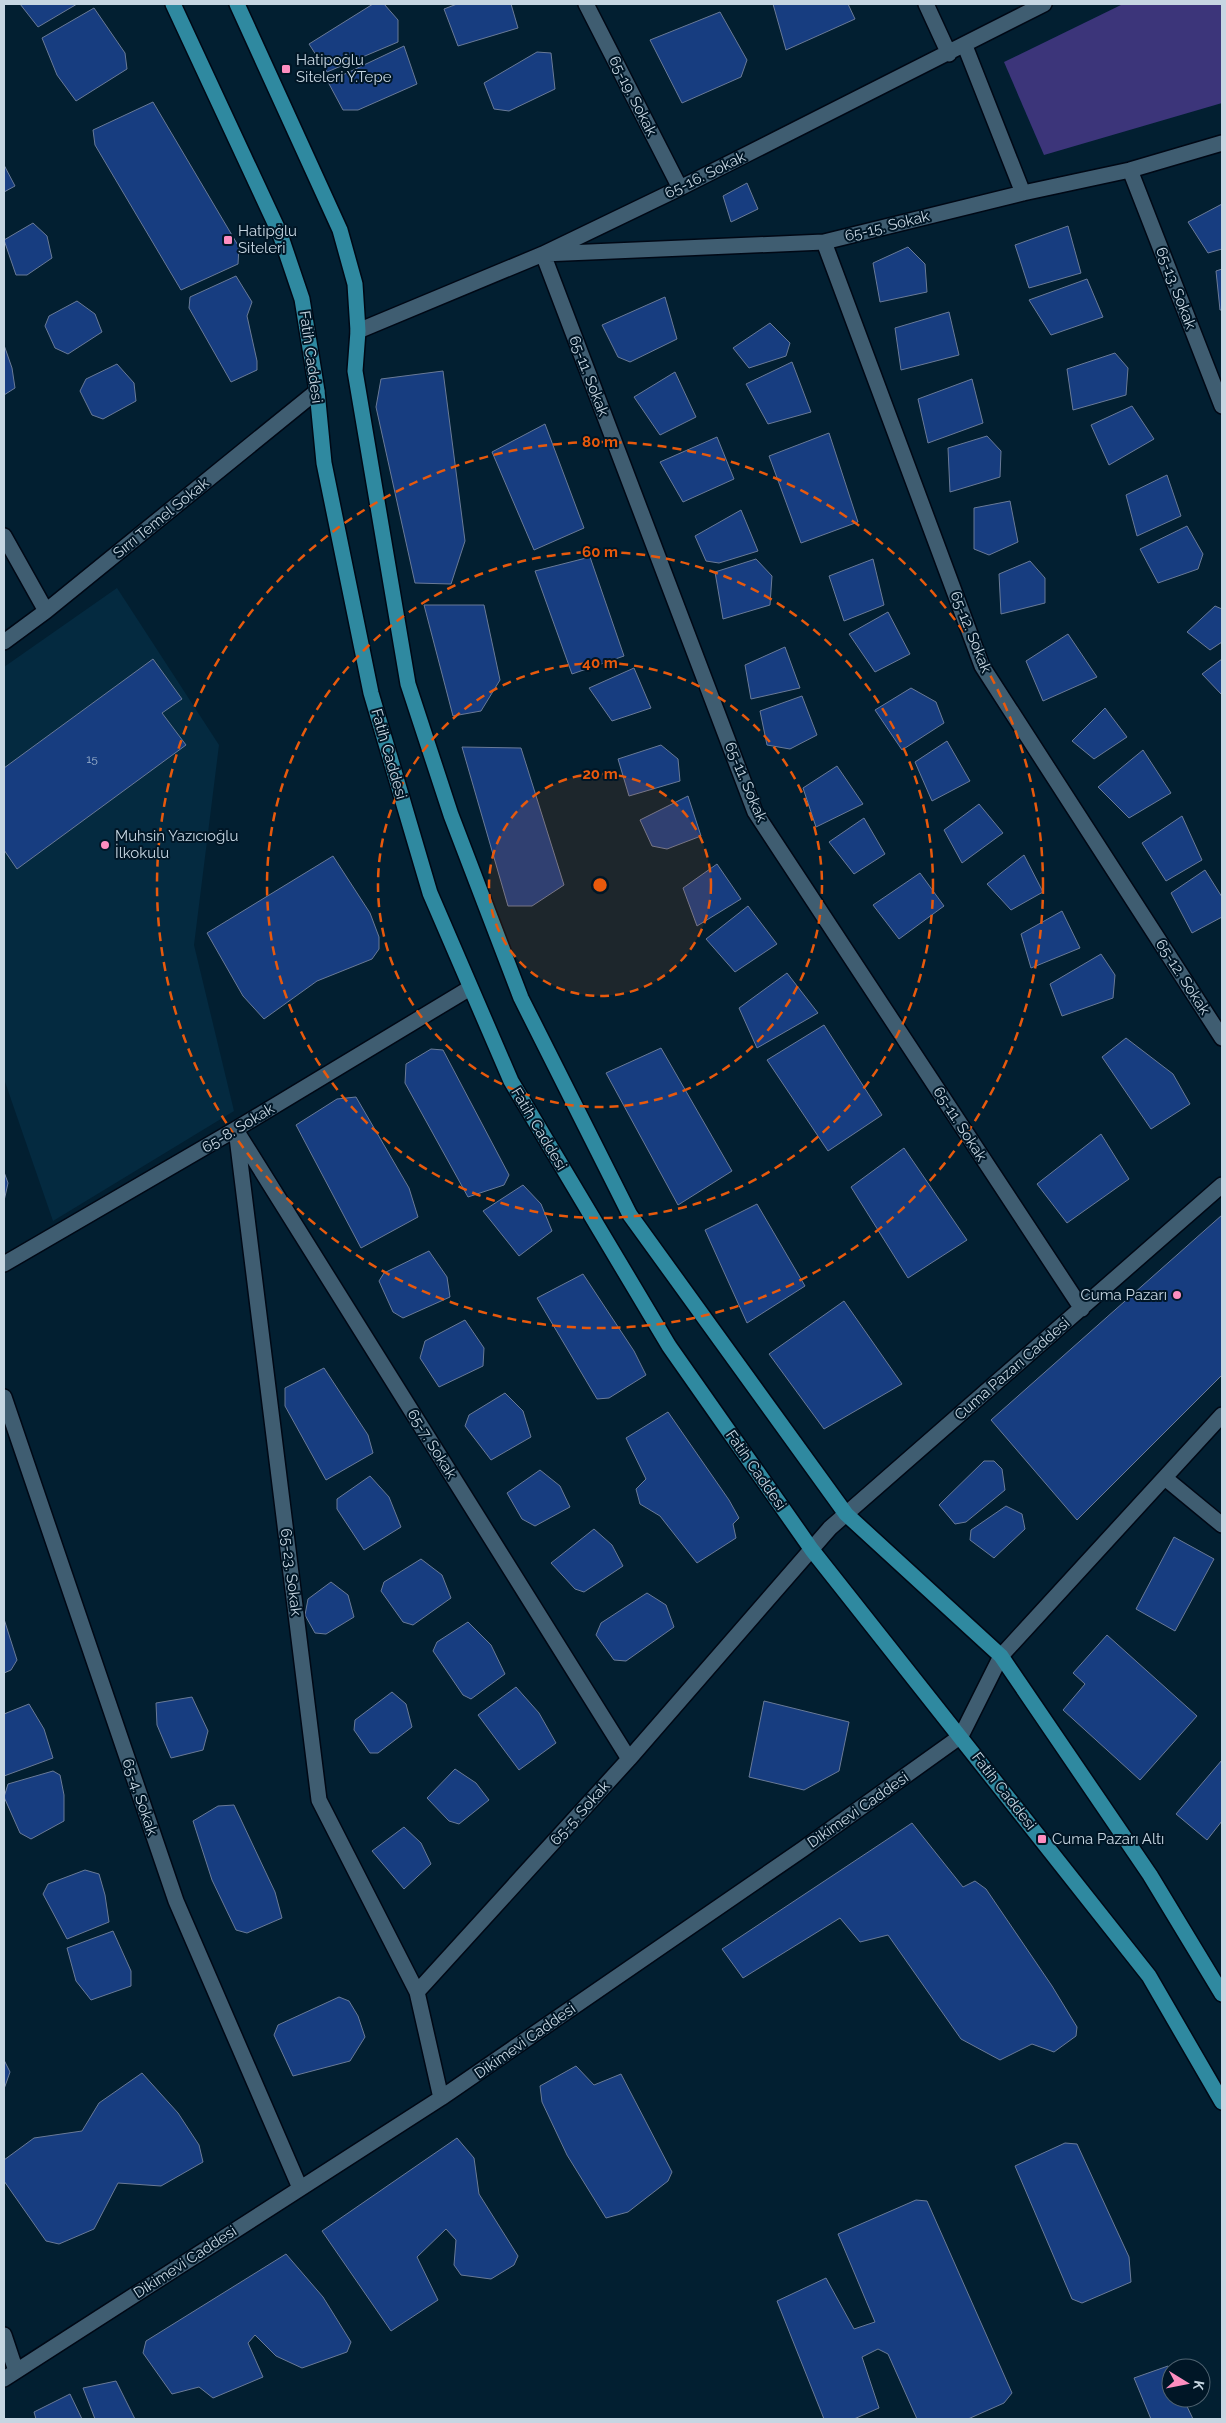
<svg xmlns="http://www.w3.org/2000/svg" width="1226" height="2423" font-family="Raleway,sans-serif">
  <style>
    .built { fill: #042a40 }
    .green { fill: #3c357a }
    .building { fill: #173d80; stroke: #697a97 }
    .lines { fill: none; stroke-linecap: round; stroke-linejoin: round }
    .minor-casing { stroke: #000815; stroke-width: 18 }
    .major-casing { stroke: #000815; stroke-width: 18 }
    .minor { stroke: #3f5d71; stroke-width: 15 }
    .major { stroke: #2f89a0; stroke-width: 15 }
    .ring { fill: none; stroke: #e8590c; stroke-width: 2.5; stroke-dasharray: 9 6 }
    .poi-dot { fill: #fd8ec0; stroke: #001626; stroke-width: 2 }
    .labels { text-anchor: middle; stroke-width: 4; stroke-linejoin: round; paint-order: stroke }
    .number-label { font-size: 12px; fill: #9ab0ca }
    .poi-label { font-size: 15px; fill: #c6d6e2; stroke: #001626; text-anchor: start }
    .street-label { font-size: 15px; fill: #c6d6e2; stroke: #001626 }
    .centre { fill: #e8590c; stroke: #001626; stroke-width: 2.5 }
    .ring-label { font-size: 15px; text-anchor: middle; font-weight: bold; fill: #e8590c; stroke: #001626; stroke-width: 4; stroke-linejoin: round; paint-order: stroke }
  </style>
  <rect width="100%" height="100%" fill="#021f31"/>
  <path class="built" d="M117 588 219 745 194 945 234 1111 53 1221 4 1079V667Z"/>
  <path class="green" d="M1123 4H1222V103L1044 155 1004 62Z"/>
  <path class="building" d="M20 4H77L38 27Z
    M373 4H384L398 20V42L327 72 309 44Z
    M457 4H511L518 28 458 46 444 9Z
    M773 4H848L855 19 786 50Z
    M94 8 125 53 127 69 76 101 57 75 42 38Z
    M720 12 747 60 741 77 682 103 650 40Z
    M404 46 417 84 358 110H343L328 82Z
    M537 52 551 53 555 89 509 111 494 109 484 83Z
    M153 102 239 247 238 264 181 290 95 145 93 130Z
    M4 165 15 186 4 192Z
    M747 183 758 209 731 222 723 196Z
    M1222 204V249L1208 253 1188 222Z
    M33 223 47 236 52 258 27 275H16L4 240Z
    M1068 226 1081 273 1029 288 1015 245Z
    M908 247 925 264 927 292 880 302 873 263Z
    M1222 269V310H1220L1216 271Z
    M236 276 252 302 247 316 257 361V370L231 382 189 308 190 297Z
    M1087 279 1103 317 1051 335 1029 300Z
    M665 297 677 339 630 362 618 357 602 325Z
    M77 301 95 314 102 332 68 354 55 348 45 326 49 316Z
    M949 312 959 355 901 370 895 328Z
    M770 323 790 343 786 356 749 368 733 348Z
    M4 345 12 368 15 388 4 395Z
    M1115 353 1128 368 1126 395 1073 410 1067 369Z
    M792 362 811 412 768 424 746 384Z
    M117 364 134 383 136 401 103 419 92 415 80 391 86 379Z
    M443 371 465 541 451 584 415 583 376 407 381 379Z
    M675 372 696 417 660 435 634 397Z
    M972 379 983 423 928 443 918 399Z
    M1132 406 1154 439 1109 465 1091 425Z
    M545 424 584 528 534 550 492 452Z
    M829 433 858 522 801 543 769 456Z
    M987 436 1001 451 1000 477 950 492 948 448Z
    M717 437 734 479 683 502 660 462Z
    M1167 475 1181 516 1137 536 1126 495Z
    M1010 501 1018 542 989 555 974 549V508Z
    M741 510 758 551 719 563 706 561 695 536Z
    M1187 526 1203 554 1198 569 1158 583 1140 549Z
    M590 557 624 656 572 674 535 571Z
    M756 559 772 576 770 605 723 619 715 572Z
    M873 559 884 605 844 621 829 576Z
    M1030 561 1045 578V603L1001 614 999 574Z
    M424 605H484L500 680 481 711 453 716Z
    M1215 606 1222 609V642L1210 650 1187 632Z
    M888 612 910 654 875 672 849 634Z
    M1068 634 1097 677 1043 701 1026 661Z
    M785 647 800 688 751 699 745 665Z
    M153 659 182 699 162 713 186 745 17 869 4 850V768Z
    M1222 659V695L1202 674Z
    M634 668 651 708 612 721 589 688Z
    M911 688 936 702 944 723 902 750 875 710Z
    M802 696 817 735 790 749 767 745 760 711Z
    M1105 708 1127 737 1094 759 1072 741Z
    M947 741 970 781 932 801 915 762Z
    M661 745 678 759 680 781 629 796 618 759Z
    M462 747 521 748 564 885 532 906H508Z
    M1143 750 1171 793 1129 818 1098 787Z
    M837 766 863 804 816 827 803 788Z
    M688 796 701 836 667 849 652 846 640 820Z
    M979 804 1003 833 962 863 944 830Z
    M1182 816 1202 860 1166 881 1142 843Z
    M864 818 885 854 854 874 829 842Z
    M1024 855 1043 892 1011 910 987 884Z
    M333 856 370 913 379 937V949L372 959 317 981 264 1019 243 996 207 933Z
    M717 864 741 899 697 926 683 888Z
    M1205 870 1222 897V917L1192 933 1171 893Z
    M920 873 944 906 899 939 873 905Z
    M748 906 777 944 735 972 706 939Z
    M1062 911 1080 948 1031 968 1021 934Z
    M1101 954 1115 975 1113 998 1062 1016 1050 984Z
    M787 973 818 1013 757 1048 739 1008Z
    M824 1025 882 1115 828 1151 767 1060Z
    M1126 1038 1173 1074 1190 1104 1151 1129 1102 1057Z
    M661 1048 732 1171 678 1205 606 1073Z
    M431 1049 443 1050 509 1175 504 1185 468 1197 405 1083 406 1064Z
    M356 1097 409 1188 418 1217 361 1248 296 1125 337 1099Z
    M1101 1134 1129 1179 1067 1223 1037 1184Z
    M904 1148 967 1240 908 1278 851 1187Z
    M4 1172 8 1183 4 1201Z
    M523 1185 541 1204 552 1231 519 1256 483 1211Z
    M757 1204 805 1286 747 1323 705 1230Z
    M1222 1215V1375L1077 1520 991 1420Z
    M429 1251 447 1277 450 1297 403 1318 393 1312 379 1281 384 1273Z
    M583 1274 634 1351 646 1375 609 1398 597 1399 537 1298Z
    M844 1301 902 1384 824 1429 769 1354Z
    M465 1320 484 1348 483 1366 439 1387 420 1358 425 1341Z
    M324 1368 368 1435 373 1453 326 1480 285 1406V1388Z
    M505 1393 523 1411 531 1437 491 1460 465 1426 469 1415Z
    M668 1412 729 1500 739 1518 733 1524 736 1538 697 1563 660 1516 640 1504 636 1489 646 1479 626 1438Z
    M984 1461H994L1002 1469 1005 1490 966 1522 955 1524 939 1505Z
    M540 1470 560 1486 570 1507 535 1526 522 1519 507 1493Z
    M370 1476 389 1497 401 1527 364 1550 337 1509V1499Z
    M1006 1506 1022 1514 1025 1529 994 1558 970 1540 971 1530Z
    M594 1529 612 1545 623 1566 584 1592 575 1589 551 1563Z
    M1174 1537 1214 1559 1175 1631 1136 1609Z
    M421 1559 442 1575 451 1598 413 1625 403 1622 381 1591 384 1582Z
    M331 1582 348 1595 354 1617 326 1634 315 1633 305 1615 308 1599Z
    M647 1593 666 1605 674 1627 626 1661 614 1660 596 1635 601 1623Z
    M4 1619 17 1660 11 1670 4 1673Z
    M468 1622 491 1645 505 1674 471 1699 463 1695 433 1651 437 1642Z
    M1107 1635 1197 1716 1140 1780 1063 1710 1085 1684 1073 1673Z
    M516 1687 539 1713 556 1743 519 1770 478 1715Z
    M392 1692 406 1704 412 1727 378 1753H370L354 1730 355 1720Z
    M192 1697 208 1731 203 1750 171 1758 157 1725 156 1703Z
    M764 1701 849 1722 839 1771 804 1790 749 1777Z
    M29 1704 44 1729 53 1758 4 1776V1714Z
    M1222 1760V1821L1207 1840 1176 1814Z
    M455 1769 476 1783 489 1800 459 1824 449 1821 427 1798Z
    M53 1771 60 1775 64 1795V1821L31 1839 20 1833 4 1797 8 1784Z
    M234 1805 275 1892 282 1918 247 1933 236 1930 212 1880 193 1821 218 1806Z
    M912 1823 963 1887 975 1881 986 1889 1052 1986 1077 2027 1076 2036 1054 2052 1032 2044 1000 2060 961 2039 888 1935 860 1942 840 1918 743 1978 722 1949Z
    M404 1827 421 1843 431 1864 404 1889 372 1851Z
    M85 1870 99 1874 105 1895 109 1922 67 1939 43 1894 48 1884Z
    M113 1931 131 1971V1986L91 2000 76 1981 67 1948Z
    M339 1997 349 2001 358 2016 365 2037 350 2061 293 2076 274 2035 278 2025Z
    M4 2060 10 2072 4 2089Z
    M576 2066 594 2085 621 2074 672 2172 668 2181 628 2212 606 2218 567 2155 542 2102 540 2086Z
    M142 2073 178 2113 199 2145 203 2162 161 2186 118 2183 94 2229 59 2244 46 2241 4 2181V2160L34 2138 82 2131 99 2103Z
    M457 2138 474 2158 479 2194 518 2256 514 2265 491 2279 461 2275 454 2265 456 2240 446 2229 417 2257 438 2300 391 2331 322 2231Z
    M1065 2143 1077 2144 1129 2257 1131 2282 1082 2303 1072 2299 1015 2166Z
    M916 2200 927 2201 1012 2393 1004 2403 968 2419H917L888 2354 878 2349 862 2357 879 2408 854 2419H824L777 2301 826 2278 854 2329 875 2322 838 2234Z
    M286 2254 323 2297 351 2342 347 2352 302 2368 276 2356 255 2335 248 2343 263 2377 213 2398 199 2387 172 2394 143 2353 146 2341Z
    M1168 2366 1171 2372V2398H1183L1193 2419H1151L1134 2378Z
    M116 2381 135 2419H95L83 2388Z
    M70 2394 82 2419H36L34 2412Z"/>
  <g class="lines">
    <defs>
      <path id="minor" d="M586 4 680 188
        M926 4 949 54
        M965 46 1023 193
        M1130 170 1222 406
        M824 242 982 666 1222 1038
        M358 331 543 254 680 188 1044 4
        M4 536 46 611
        M4 642 46 611 317 391
        M236 1129 319 1800 417 1992
        M239 1135 629 1759
        M4 1264 236 1129 470 988
        M1082 1309 755 812 543 254 824 242 1023 193 1130 170 1222 143
        M4 1397 176 1901 300 2188
        M1165 1478 1222 1525
        M441 2098 417 1992 629 1759 830 1528 1222 1185
        M4 2335 16 2371
        M4 2379 441 2098 803 1849 961 1736 1001 1656 1222 1415"/>
      <path id="major" d="M173 4 280 234 302 299 317 391 324 463 371 693 430 893 511 1081 669 1346 812 1550 1149 1976 1222 2102
        M237 4 340 230 355 284 358 331 355 371 408 684 451 815 521 998 630 1215 846 1514 1001 1656 1150 1875 1222 1994"/>
    </defs>
    <use href="#minor" class="minor-casing"/>
    <use href="#major" class="major-casing"/>
    <use href="#minor" class="minor"/>
    <use href="#major" class="major"/>
  </g>
  <circle cx="600" cy="885" r="111" fill="#e8590c" fill-opacity=".12"/>
  <g class="ring">
    <circle cx="600" cy="885" r="111"/>
    <circle cx="600" cy="885" r="222"/>
    <circle cx="600" cy="885" r="333"/>
    <circle cx="600" cy="885" r="443"/>
  </g>
  <g class="poi-dot">
    <rect x="281" y="64" width="10" height="10" rx="2.5"/>
    <rect x="223" y="235" width="10" height="10" rx="2.5"/>
    <circle cx="105" cy="845" r="5"/>
    <circle cx="1177" cy="1295" r="5"/>
    <rect x="1037" y="1834" width="10" height="10" rx="2.5"/>
  </g>
  <g class="labels">
    <g class="number-label">
      <text x="92" y="763">15</text>
    </g>
    <g class="poi-label">
      <text x="296" y="65">Hatipoğlu<tspan x="296" dy="17">Siteleri Y.Tepe</tspan></text>
      <text x="238" y="236">Hatipğlu<tspan x="238" dy="17">Siteleri</tspan></text>
      <text x="115" y="841">Muhsin Yazıcıoğlu<tspan x="115" dy="17">İlkokulu</tspan></text>
      <text x="1167" y="1300" text-anchor="end">Cuma Pazarı</text>
      <text x="1052" y="1844">Cuma Pazarı Altı</text>
    </g>
    <g class="street-label">
      <text transform="translate(633 96) rotate(63)" y="5">65-19. Sokak</text>
      <text transform="translate(705 175) rotate(-26)" y="5">65-16. Sokak</text>
      <text transform="translate(887 226) rotate(-14)" y="5">65-15. Sokak</text>
      <text transform="translate(1176 288) rotate(69)" y="5">65-13. Sokak</text>
      <text transform="translate(311 357) rotate(82)" y="5">Fatih Caddesi</text>
      <text transform="translate(589 376) rotate(69)" y="5">65-11. Sokak</text>
      <text transform="translate(161 518) rotate(-39)" y="5">Sırrı Temel Sokak</text>
      <text transform="translate(971 632) rotate(68)" y="5">65-12. Sokak</text>
      <text transform="translate(389 754) rotate(74)" y="5">Fatih Caddesi</text>
      <text transform="translate(746 782) rotate(67)" y="5">65-11. Sokak</text>
      <text transform="translate(1183 977) rotate(57)" y="5">65-12. Sokak</text>
      <text transform="translate(960 1124) rotate(57)" y="5">65-11. Sokak</text>
      <text transform="translate(238 1128) rotate(-31)" y="5">65-8. Sokak</text>
      <text transform="translate(539 1129) rotate(59)" y="5">Fatih Caddesi</text>
      <text transform="translate(1012 1369) rotate(-41)" y="5">Cuma Pazarı Caddesi</text>
      <text transform="translate(432 1444) rotate(58)" y="5">65-7. Sokak</text>
      <text transform="translate(756 1470) rotate(55)" y="5">Fatih Caddesi</text>
      <text transform="translate(291 1572) rotate(83)" y="5">65-23. Sokak</text>
      <text transform="translate(1004 1791) rotate(52)" y="5">Fatih Caddesi</text>
      <text transform="translate(140 1797) rotate(71)" y="5">65-4. Sokak</text>
      <text transform="translate(858 1810) rotate(-35)" y="5">Dikimevi Caddesi</text>
      <text transform="translate(580 1813) rotate(-48)" y="5">65-5. Sokak</text>
      <text transform="translate(525 2041) rotate(-35)" y="5">Dikimevi Caddesi</text>
      <text transform="translate(185 2262) rotate(-33)" y="5">Dikimevi Caddesi</text>
    </g>
  </g>
  <circle cx="600" cy="885" r="8" class="centre"/>
  <g class="ring-label">
    <text x="600" y="447">80 m</text>
    <text x="600" y="557">60 m</text>
    <text x="600" y="668">40 m</text>
    <text x="600" y="779">20 m</text>
  </g>
  <rect width="1226" height="2423" fill="none" stroke="#c6d6e2" stroke-width="10"/>
  <g transform="translate(1186 2383) rotate(100)"><circle r="24" fill="#001626" stroke="#4f6371"/>
  <path d="M0-4L9 19L0 12L-9 19Z" fill="#fd8ec0"/>
  <text y="-8" font-size="14" font-weight="bold" text-anchor="middle" fill="#c6d6e2">K</text>
  </g>
</svg>
